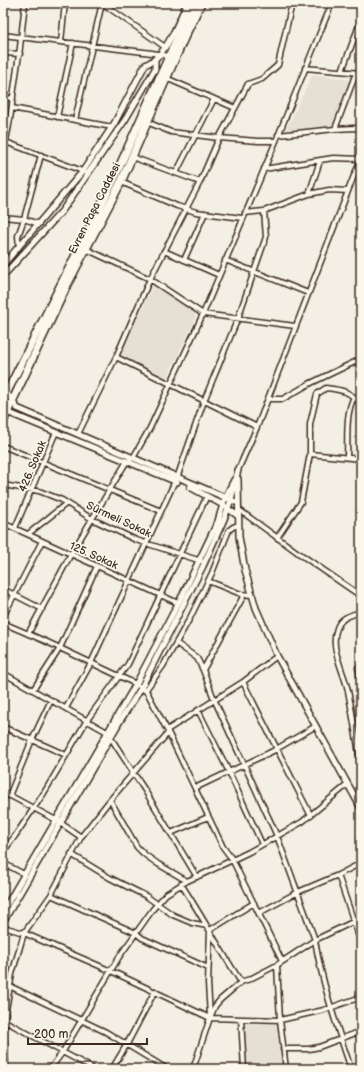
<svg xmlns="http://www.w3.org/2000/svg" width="364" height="1072" font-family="'Balsamiq Sans',sans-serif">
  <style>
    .built { fill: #e5dfd4 }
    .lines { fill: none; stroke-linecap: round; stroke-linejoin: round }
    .minor-casing { stroke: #3b2a1e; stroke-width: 7 }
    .tertiary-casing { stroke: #3b2a1e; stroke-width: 8 }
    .trunk-casing { stroke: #3b2a1e; stroke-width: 10 }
    .minor { stroke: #fbf7ec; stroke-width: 4 }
    .tertiary { stroke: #fbf7ec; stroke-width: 5 }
    .trunk { stroke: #fbf7ec; stroke-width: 7 }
    .labels { text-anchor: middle; stroke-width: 3.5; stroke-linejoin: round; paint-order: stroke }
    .street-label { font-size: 11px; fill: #3b2a1e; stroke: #fbf7ec }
  </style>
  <rect width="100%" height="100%" fill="#f3efe4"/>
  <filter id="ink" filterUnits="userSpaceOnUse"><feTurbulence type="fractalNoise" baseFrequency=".025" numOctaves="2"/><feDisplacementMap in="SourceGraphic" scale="8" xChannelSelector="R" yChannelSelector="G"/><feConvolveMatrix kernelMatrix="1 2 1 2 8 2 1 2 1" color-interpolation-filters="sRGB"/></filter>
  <g filter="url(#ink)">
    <path class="built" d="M313 75H318L351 80 335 125 332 128 290 135 286 130 311 78Z
      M153 286 195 310V319L167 378 124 357 121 353Z
      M278 1023 283 1069H247L244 1024Z"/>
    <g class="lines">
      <defs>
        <path id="minor" d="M102 3 165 47
          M3 35 152 53 169 56
          M61 42 65 3
          M3 53 20 54
          M305 68 361 73
          M342 71 361 20
          M166 78 235 108
          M3 97 13 99
          M12 108 112 127
          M57 117 73 43
          M75 120 102 3
          M147 122 171 132 219 138 258 141H276
          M335 129 356 73
          M278 135 335 129 355 128 361 129
          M3 141 85 172
          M3 150C9 133 11 114 13 96 18 65 22 34 25 3
          M132 157 200 182
          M264 169 333 158 361 159
          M176 173 214 99
          M121 182 177 206 196 212 242 218
          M309 194 320 161
          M245 213 264 211 309 194 329 190 348 191
          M3 217 24 219 39 224
          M19 247 18 236 24 219 41 155
          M86 249 150 279 203 314 295 326
          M164 251 219 275
          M184 260 205 213
          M225 260 308 293
          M116 357 257 427
          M268 399H283L309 384 361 359
          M78 434 116 357 150 279 200 182 219 138 248 84 262 79 278 65 292 3
          M3 446 161 511
          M310 454 361 459
          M347 457C348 438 345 414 354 397
          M238 470 257 427 355 173 361 161
          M177 478 204 401 238 318 266 237 264 211
          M3 485 39 491 62 500 92 519 136 540 201 561
          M238 509 297 552 361 596
          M3 523 178 603
          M15 528 56 432
          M28 534 67 503
          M277 538 301 502 310 454V424L317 394 326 388C343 390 349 391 361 404
          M208 581 241 594 252 595
          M3 589 42 609
          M361 612C351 615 341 617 337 628 329 648 344 671 348 691 353 716 357 741 361 766
          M3 617 42 541
          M3 623 45 641 119 676 136 684 147 692 167 730 223 847 232 859 282 961
          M28 634 71 554 127 461 133 458 150 428 203 314 276 141 332 3
          M176 643 197 658 203 670 214 699 277 836 315 940C322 984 337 1027 351 1069
          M358 668 361 680
          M203 670 244 595
          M3 673 107 732 144 789 197 877
          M243 682 311 816
          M33 690 60 648 97 566
          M145 691 163 666 190 618 212 573 229 530 233 527 238 525
          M66 708 91 663 175 481
          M198 710 229 772 262 844
          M3 727 66 755
          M167 730 243 682 277 656
          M195 788 273 751 316 726
          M3 792 56 820 81 837
          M9 796 32 740 51 700
          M110 800 137 847 144 854 158 864 187 881
          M171 833 208 817
          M3 852 15 836 44 793 87 720 128 664 207 496
          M71 854 110 878 146 896 173 915 192 923 207 926
          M3 863 24 874
          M338 875 361 943
          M181 884C202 916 220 950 241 982
          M51 895 136 933 142 938 208 968
          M259 913 298 892 338 875 361 863
          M3 927 24 933 111 971 210 1018 280 1020 324 1010 361 997
          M277 965 280 1020 286 1069
          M3 983 106 1032 167 1069
          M210 1016 208 983 210 930 254 903
          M241 1019 244 1069
          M3 1020 94 1069
          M283 1049H309L319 1047 361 1031
          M6 1069 4 1029 6 1010 12 974 24 933 51 895 81 837 110 800 168 733
          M50 1069 62 1053 119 957 153 909 166 894 187 881 203 874 249 852 302 822 347 785
          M112 1069 127 1044 155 991
          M193 1069 210 1018 215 1006 220 1000 241 982 250 979 277 965 315 940 361 918"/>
        <path id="tertiary" d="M3 265 83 171 114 124 145 65C149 63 153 61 156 58 169 47 180 19 187 3
          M3 276 62 211 125 120 155 69V60
          M3 389 6 392 17 408 238 503
          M3 408 7 412 177 482
          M238 479 239 537 245 570 256 608 277 656 361 808
          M190 487 223 505 238 516
          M3 911 136 684 183 594 218 521 225 498 234 480
          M3 922 120 721 141 688 203 566 224 519 231 500 238 470"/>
        <path id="trunk" d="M3 400 113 181 193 3
          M3 421 68 283 121 182 184 38 201 3"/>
      </defs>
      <use href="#minor" class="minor-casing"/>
      <use href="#tertiary" class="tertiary-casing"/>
      <use href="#trunk" class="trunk-casing"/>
      <use href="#minor" class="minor"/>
      <use href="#tertiary" class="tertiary"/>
      <use href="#trunk" class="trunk"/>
    </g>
  </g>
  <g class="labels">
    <g class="street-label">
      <text transform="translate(94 208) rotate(-63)" y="4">Evren Paşa Caddesi</text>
      <text transform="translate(32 466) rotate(-67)" y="4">426. Sokak</text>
      <text transform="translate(119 519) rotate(25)" y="4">Sürmeli Sokak</text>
      <text transform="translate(94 555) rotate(24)" y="4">125. Sokak</text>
    </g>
  </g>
  <rect width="364" height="1072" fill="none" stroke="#fbf7ec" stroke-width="16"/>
  <rect x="8" y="8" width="348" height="1056" fill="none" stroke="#3b2a1e" stroke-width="1.5" filter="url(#ink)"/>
  <path d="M28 1038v6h119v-6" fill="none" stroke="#3b2a1e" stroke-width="2"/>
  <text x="34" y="1038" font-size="12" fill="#3b2a1e" stroke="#fbf7ec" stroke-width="3" paint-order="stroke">200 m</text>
</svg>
